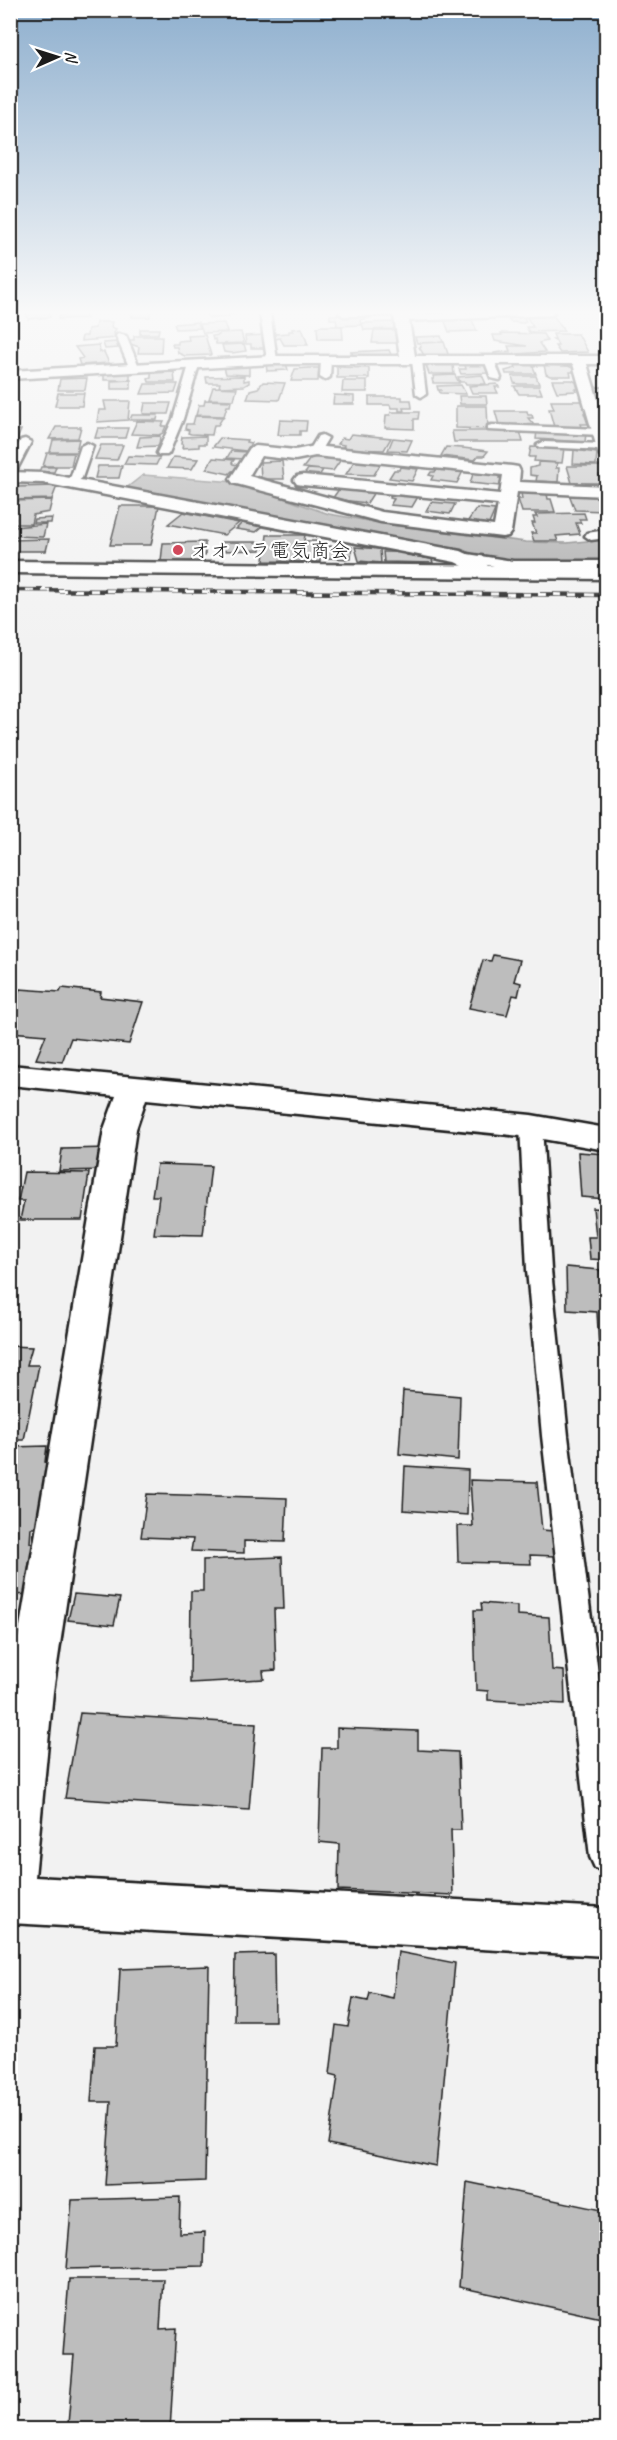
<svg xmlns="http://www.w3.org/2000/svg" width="617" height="2440" font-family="Caveat,'Klee One',sans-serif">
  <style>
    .water { fill: #a8a8a8; stroke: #707070; stroke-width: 1.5 }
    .building { fill: #bdbdbd; stroke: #1c1c1c; stroke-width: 1.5 }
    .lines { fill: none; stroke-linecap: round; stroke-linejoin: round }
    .service-casing { stroke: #1c1c1c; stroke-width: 5 }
    .minor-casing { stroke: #1c1c1c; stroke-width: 5 }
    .tertiary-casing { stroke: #1c1c1c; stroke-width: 5 }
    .service { fill: #fff; fill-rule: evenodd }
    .minor { fill: #fff; fill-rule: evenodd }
    .tertiary { fill: #fff; fill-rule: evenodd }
    .rail-casing { stroke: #1c1c1c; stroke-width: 4.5 }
    .rail { stroke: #fff; stroke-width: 3; stroke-dasharray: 8; stroke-linecap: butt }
    .poi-dot { fill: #d1495b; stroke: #fff; stroke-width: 2 }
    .labels { text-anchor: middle; stroke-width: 4.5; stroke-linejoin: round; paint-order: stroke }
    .far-poi-label { font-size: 20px; fill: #1c1c1c; stroke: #fff; text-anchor: start }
  </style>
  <rect width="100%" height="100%" fill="#f2f2f2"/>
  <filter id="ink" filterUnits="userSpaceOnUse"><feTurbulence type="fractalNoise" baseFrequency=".0167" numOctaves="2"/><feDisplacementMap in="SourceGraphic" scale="12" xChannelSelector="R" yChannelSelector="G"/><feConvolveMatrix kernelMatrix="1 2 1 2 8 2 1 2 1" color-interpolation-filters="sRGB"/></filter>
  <g filter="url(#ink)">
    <path class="water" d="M143 475 236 482 329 514 398 526 526 542 567 543 606 539V562L515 561 414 545 149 493 145 495 124 490Z"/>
    <path class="building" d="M26 310H49L50 317 28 319Z
      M84 310 87 318 58 319V316L65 315V311Z
      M132 310H150V317H132Z
      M207 310H233L234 314H228L229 317 210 318 206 315 205 311Z
      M429 310H462L463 313 433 314Z
      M368 314 369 318 360 320 361 325 337 326 336 319H330V315Z
      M553 315 564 331 529 332 526 327H533L526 316Z
      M523 316 526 322 524 323 510 322 507 317Z
      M471 318 477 331 449 332 444 319Z
      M96 322H112L111 327 116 329 114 333 116 338 81 341 82 336H87L88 329 95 328Z
      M198 322 200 328 176 329 174 324Z
      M395 322 397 329 364 330 362 323Z
      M224 323 227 332 203 333 200 324Z
      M320 326H342L343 339H318L317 328Z
      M302 328 308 345H284L280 338 275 339 274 334 289 333V331H293L292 329Z
      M140 329H159L158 334H140Z
      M374 330H395L396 343H372Z
      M241 332 244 343 216 344 215 339 213 340 212 336 219 335V333Z
      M501 333 543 334 547 341 539 343 545 352 518 354 520 358H493L494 353 510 351 508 346H527L495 341 493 335H502Z
      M553 334H578L588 352 560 353 555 346H558L556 341 553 339H555Z
      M205 335 211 355 185 356 178 353 177 347H173L172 344H178V341L189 340 188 336Z
      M265 335 264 348H251V344H246L245 336Z
      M134 336H162L161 353H138L139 347 128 343 129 340H134Z
      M441 336 443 342 417 343 415 337Z
      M116 342 118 348 105 349 103 343Z
      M444 342 449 357H425L419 347H421L420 343Z
      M244 344 246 351 232 353 224 352 222 345Z
      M99 345 100 352H104L109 363 80 365 78 359 83 358 75 347Z
      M389 350 392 357 354 356 351 352Z
      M286 363 288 370 267 371 266 364Z
      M514 364H532L536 374H506L505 371 516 368Z
      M426 365H453L454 374H429Z
      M465 365H484L488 373 461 374 459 369H466Z
      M544 365 568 366 573 368 574 372H570L571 376H550L546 374Z
      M249 366V375L226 374 224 367Z
      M337 367 369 368V378H337Z
      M309 368H319L318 381H291L295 369Z
      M174 372 175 382H149L148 379 151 378V374L153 373Z
      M130 373V380H104V374Z
      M455 375 459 383H433L432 379H434L433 376Z
      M482 375 486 384H466L465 382H460L458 377Z
      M244 376V381L249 380V383L244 386 219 387 220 383H207L206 377Z
      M512 376H536L539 384H518L514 383Z
      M87 378 85 390H58L60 379Z
      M131 380V389H111V381Z
      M552 380H572L576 382 578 389H575L577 391 557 392Z
      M343 381H367V392H342Z
      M263 382 285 383 279 400 247 399 250 390 258 388Z
      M145 384H178L175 393 141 394Z
      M497 384 499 387H495L498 393H472L469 386Z
      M461 385 466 394 440 393 439 390H442H438L437 386Z
      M514 386H539L542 394H519Z
      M213 387 237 388 234 400 209 399Z
      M595 387H606V406H601Z
      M58 393H84L82 406H55Z
      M334 395 354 396V404H333Z
      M459 396H486L487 404H460Z
      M369 397H402V400H411L412 408H403L404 411H399V408H391L390 405H369Z
      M205 400 231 401 230 406H227L224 416 196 415 199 405H204Z
      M104 401H130L128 420 97 422 99 410H106Z
      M551 401H583L588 413H584L588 424H581L582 427H554L549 409H554Z
      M145 403H171L168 414H145L143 413Z
      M456 406H487L488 429 456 428Z
      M495 411H527L528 415H532L533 418H528L534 425H499Z
      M391 412H419L418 419H414V429L385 428 386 415H390Z
      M132 415H158L157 420H130Z
      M195 416 223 417 218 425H214L212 435 191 434 188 433 189 430 185 429 186 424H193Z
      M280 420 307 421 306 431H300V435H278Z
      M137 421 164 422 162 426H166L163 433 159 435 131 434Z
      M56 427H81L78 438 49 439Z
      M98 428H128L125 438H95Z
      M10 430H21L17 440H10Z
      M537 430 586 433 585 442 536 439Z
      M452 431H520L523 442H454Z
      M351 434 391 438 384 450 342 449 344 445 338 444 342 438 348 439Z
      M160 436 159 446 137 447 140 437Z
      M206 436V444H199V447L182 448 183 444H181L182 437Z
      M220 438 247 440 246 442 251 443 246 451 213 447Z
      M393 438 412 440 407 451 388 450Z
      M79 439 76 452H50L53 440Z
      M101 445H123L117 460 95 459Z
      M446 447 463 448 488 451 484 456H478L475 460 441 456Z
      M531 447 564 448 562 463 534 461 535 457H529Z
      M574 450 597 453 596 465 573 464Z
      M231 451 247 452 243 459 227 458Z
      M47 453H74L71 466H43Z
      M313 455 342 458 333 471 303 468Z
      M128 456 160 457 156 465 124 464Z
      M173 457 198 459 192 469 167 468Z
      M213 458 234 460 232 463 233 464 239 465 235 471H232L229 474 206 469Z
      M355 460 381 463 374 475 346 474Z
      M282 461 284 479H261L260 462Z
      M538 462 557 463 556 468H559L558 482 536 481 537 476 530 475V468L538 466Z
      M98 466H122L119 478H95Z
      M567 466H601L604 475H599L601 483H572Z
      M41 467H56L54 472H39Z
      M400 467 418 469 412 481 389 478 394 470H399Z
      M437 468 463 471 457 483 431 480 433 476 429 475 431 472H435Z
      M308 469 323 470 319 476 304 475Z
      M474 471 500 475 499 478H503L500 486 470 483Z
      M17 482 58 483 57 486 16 487Z
      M342 485 376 489 367 503 332 499Z
      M57 486 52 499 10 500V491H15L16 487Z
      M398 492 419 495 412 507 390 505 394 499 390 498 391 495 395 496Z
      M521 493 547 494 548 499H551L555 512H522L518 499H522Z
      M577 493H606V511L575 510 569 494Z
      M52 500 49 512 33 515 31 524H13L15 519H10V501Z
      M431 502 455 504 450 514 426 511Z
      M120 506H159L151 545H110Z
      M477 508 495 510 489 524 467 522Z
      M183 512 239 523 224 535 168 524Z
      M584 513 586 519H579L581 523H576L580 534 556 536 558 541H534L531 533H536L532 523H535L533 517H537L535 514Z
      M52 518 51 523H33L34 519Z
      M242 523 262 527 256 532 236 529Z
      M46 524 43 537 10 536V530H13L14 527Z
      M267 535H305L304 541H320V562L264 561Z
      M49 539 46 551H10V540Z
      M205 542V556H193L192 561H161L163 543Z
      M221 542H261V550L220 551Z
      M327 546 352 547 351 559 326 558Z
      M355 547 380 549 381 563 359 561Z
      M383 552H407V555L432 559 433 563 384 562Z
      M493 955 520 960 514 981 521 983 518 996 513 995 507 1015 469 1008 483 960 491 961Z
      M62 988 101 992 100 997 143 1002 129 1044 71 1038 62 1062 36 1059 46 1035 10 1032V1010L20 989 60 992Z
      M110 1148 108 1170 59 1171 62 1149Z
      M578 1152 606 1154V1199L581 1197Z
      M157 1164 211 1166 203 1235 154 1234 159 1196H152Z
      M24 1172 89 1173 82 1220H20L24 1201H18Z
      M593 1208 606 1209V1260L590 1259 588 1237H596Z
      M566 1267 600 1270 601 1278 606 1279V1348H599L597 1312 567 1310Z
      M10 1346 32 1347 27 1365H39L24 1440H10Z
      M403 1391 460 1396 458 1460 399 1454Z
      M47 1446 45 1462H58L44 1528H31L30 1543H42L36 1594 10 1595V1447Z
      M405 1466 468 1470 467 1515 403 1510Z
      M470 1480 537 1482 542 1530 553 1531 555 1556 530 1555 531 1564 458 1562 457 1526H473Z
      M147 1494 287 1498 285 1542 244 1541V1553L191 1551 193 1539 141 1537Z
      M282 1557 284 1609H274L276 1670 263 1671 264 1679 190 1683 191 1591H203V1560Z
      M74 1594 120 1598 114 1625 68 1620Z
      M481 1603 517 1606V1615L549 1617 552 1670 564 1671 565 1704 488 1700V1691L476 1690 474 1610H482Z
      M15 1625 10 1677V1626Z
      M80 1713 256 1724 249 1810 65 1798Z
      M337 1728 418 1731V1750L458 1752 461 1830H451L453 1895 338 1890 339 1844 319 1842 322 1748H337Z
      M398 1952 455 1963 436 2166 328 2144 338 2076 330 2074 336 2025 348 2027 353 1998 368 2001 370 1993 393 1998Z
      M274 1954 275 2021H234L235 1955Z
      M209 1966 205 2181 105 2185 111 2102H91L95 2046H116L120 1969Z
      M467 2182 606 2211V2319L459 2287Z
      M180 2197 179 2233 205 2232 204 2266 66 2269 72 2200Z
      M69 2279H163L160 2329 176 2328 170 2430H27L28 2424H68L74 2355H63Z"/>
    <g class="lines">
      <defs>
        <path id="service" d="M265 310 270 313 277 360 272 363 267 360 260 313Z
          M404 310V314L401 315 344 316 339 313 344 310Z
          M549 310 554 313 552 315 403 321 398 318 403 315Z
          M118 334 126 336 140 369 139 371 130 369 116 336Z
          M326 357 331 360 330 377 325 380 320 377 321 360Z
          M417 358 422 361 426 394 421 397 416 394 412 361Z
          M490 359 495 362 501 378 500 380 491 378 485 362Z
          M194 362 199 365 183 419 169 453 167 455H159L157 453 173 419 189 365Z
          M492 425 601 429 606 432 601 435 488 430V426Z
          M322 435 328 438 319 453H311L309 451 318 436Z
          M25 439 31 442 16 471 10 474V459L21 440Z
          M543 442 605 444 606 450 539 447 537 445Z
          M87 443 93 446 82 478 73 485H65L63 483 71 476 81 446Z
          M606 530V538L591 540 585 536 587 533Z
          M461 553 513 561H606V569H513L456 560 455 557Z
          M531 1119 538 1121 542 1126 551 1270 568 1436 606 1737V1873L595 1868 590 1857 542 1436 527 1270 520 1126 524 1121Z"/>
        <path id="minor" d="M393 310H407L415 356H606V364H587L606 427V457L600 455 598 452 573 364H272L10 379V371L272 356H400Z
          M256 446 295 450 315 446 512 466 518 467 520 471 519 482 606 486V496L517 492 511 532 508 536 502 537 381 522 233 483 230 479 250 448ZM261 456 295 460 315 456 503 475 500 494 303 475 297 476 294 480 297 484 303 485 498 504 494 526 382 512 249 476Z
          M10 472 43 473 461 551 486 563 491 572 488 576H474L471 570 455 562 43 483 10 482Z
          M10 1065 531 1115 606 1128V1150L531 1137 146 1099 136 1129 53 1692 35 1877 606 1908V1956L10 1923V1686L104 1129 116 1096 10 1085Z"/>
        <path id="tertiary" d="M10 561 606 567V579L10 573Z"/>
      </defs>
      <use href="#service" class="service-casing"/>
      <use href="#minor" class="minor-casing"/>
      <use href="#tertiary" class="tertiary-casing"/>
      <use href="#service" class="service"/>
      <use href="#minor" class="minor"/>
      <use href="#tertiary" class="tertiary"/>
      <defs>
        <path id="rail" d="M10 590 606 595"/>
      </defs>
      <use href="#rail" class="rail-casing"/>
      <use href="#rail" class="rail"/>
    </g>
  </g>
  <linearGradient id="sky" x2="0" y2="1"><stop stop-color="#8eafce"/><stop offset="0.48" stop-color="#f9f9f9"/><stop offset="1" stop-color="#f9f9f9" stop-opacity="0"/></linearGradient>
  <rect width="617" height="651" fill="url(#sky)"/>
  <circle class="poi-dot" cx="178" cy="550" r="6"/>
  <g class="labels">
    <g class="far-poi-label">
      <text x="190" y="557">オオハラ電気商会</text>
    </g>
  </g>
  <rect width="617" height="2440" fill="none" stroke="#fff" stroke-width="36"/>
  <rect x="18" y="18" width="581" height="2404" fill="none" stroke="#1c1c1c" stroke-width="2" filter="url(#ink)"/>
  <g transform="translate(57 57) rotate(87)" stroke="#ffffff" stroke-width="4.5" paint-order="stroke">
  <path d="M0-4.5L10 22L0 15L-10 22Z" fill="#1c1c1c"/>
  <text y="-9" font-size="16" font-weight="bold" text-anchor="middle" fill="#1c1c1c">N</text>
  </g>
</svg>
